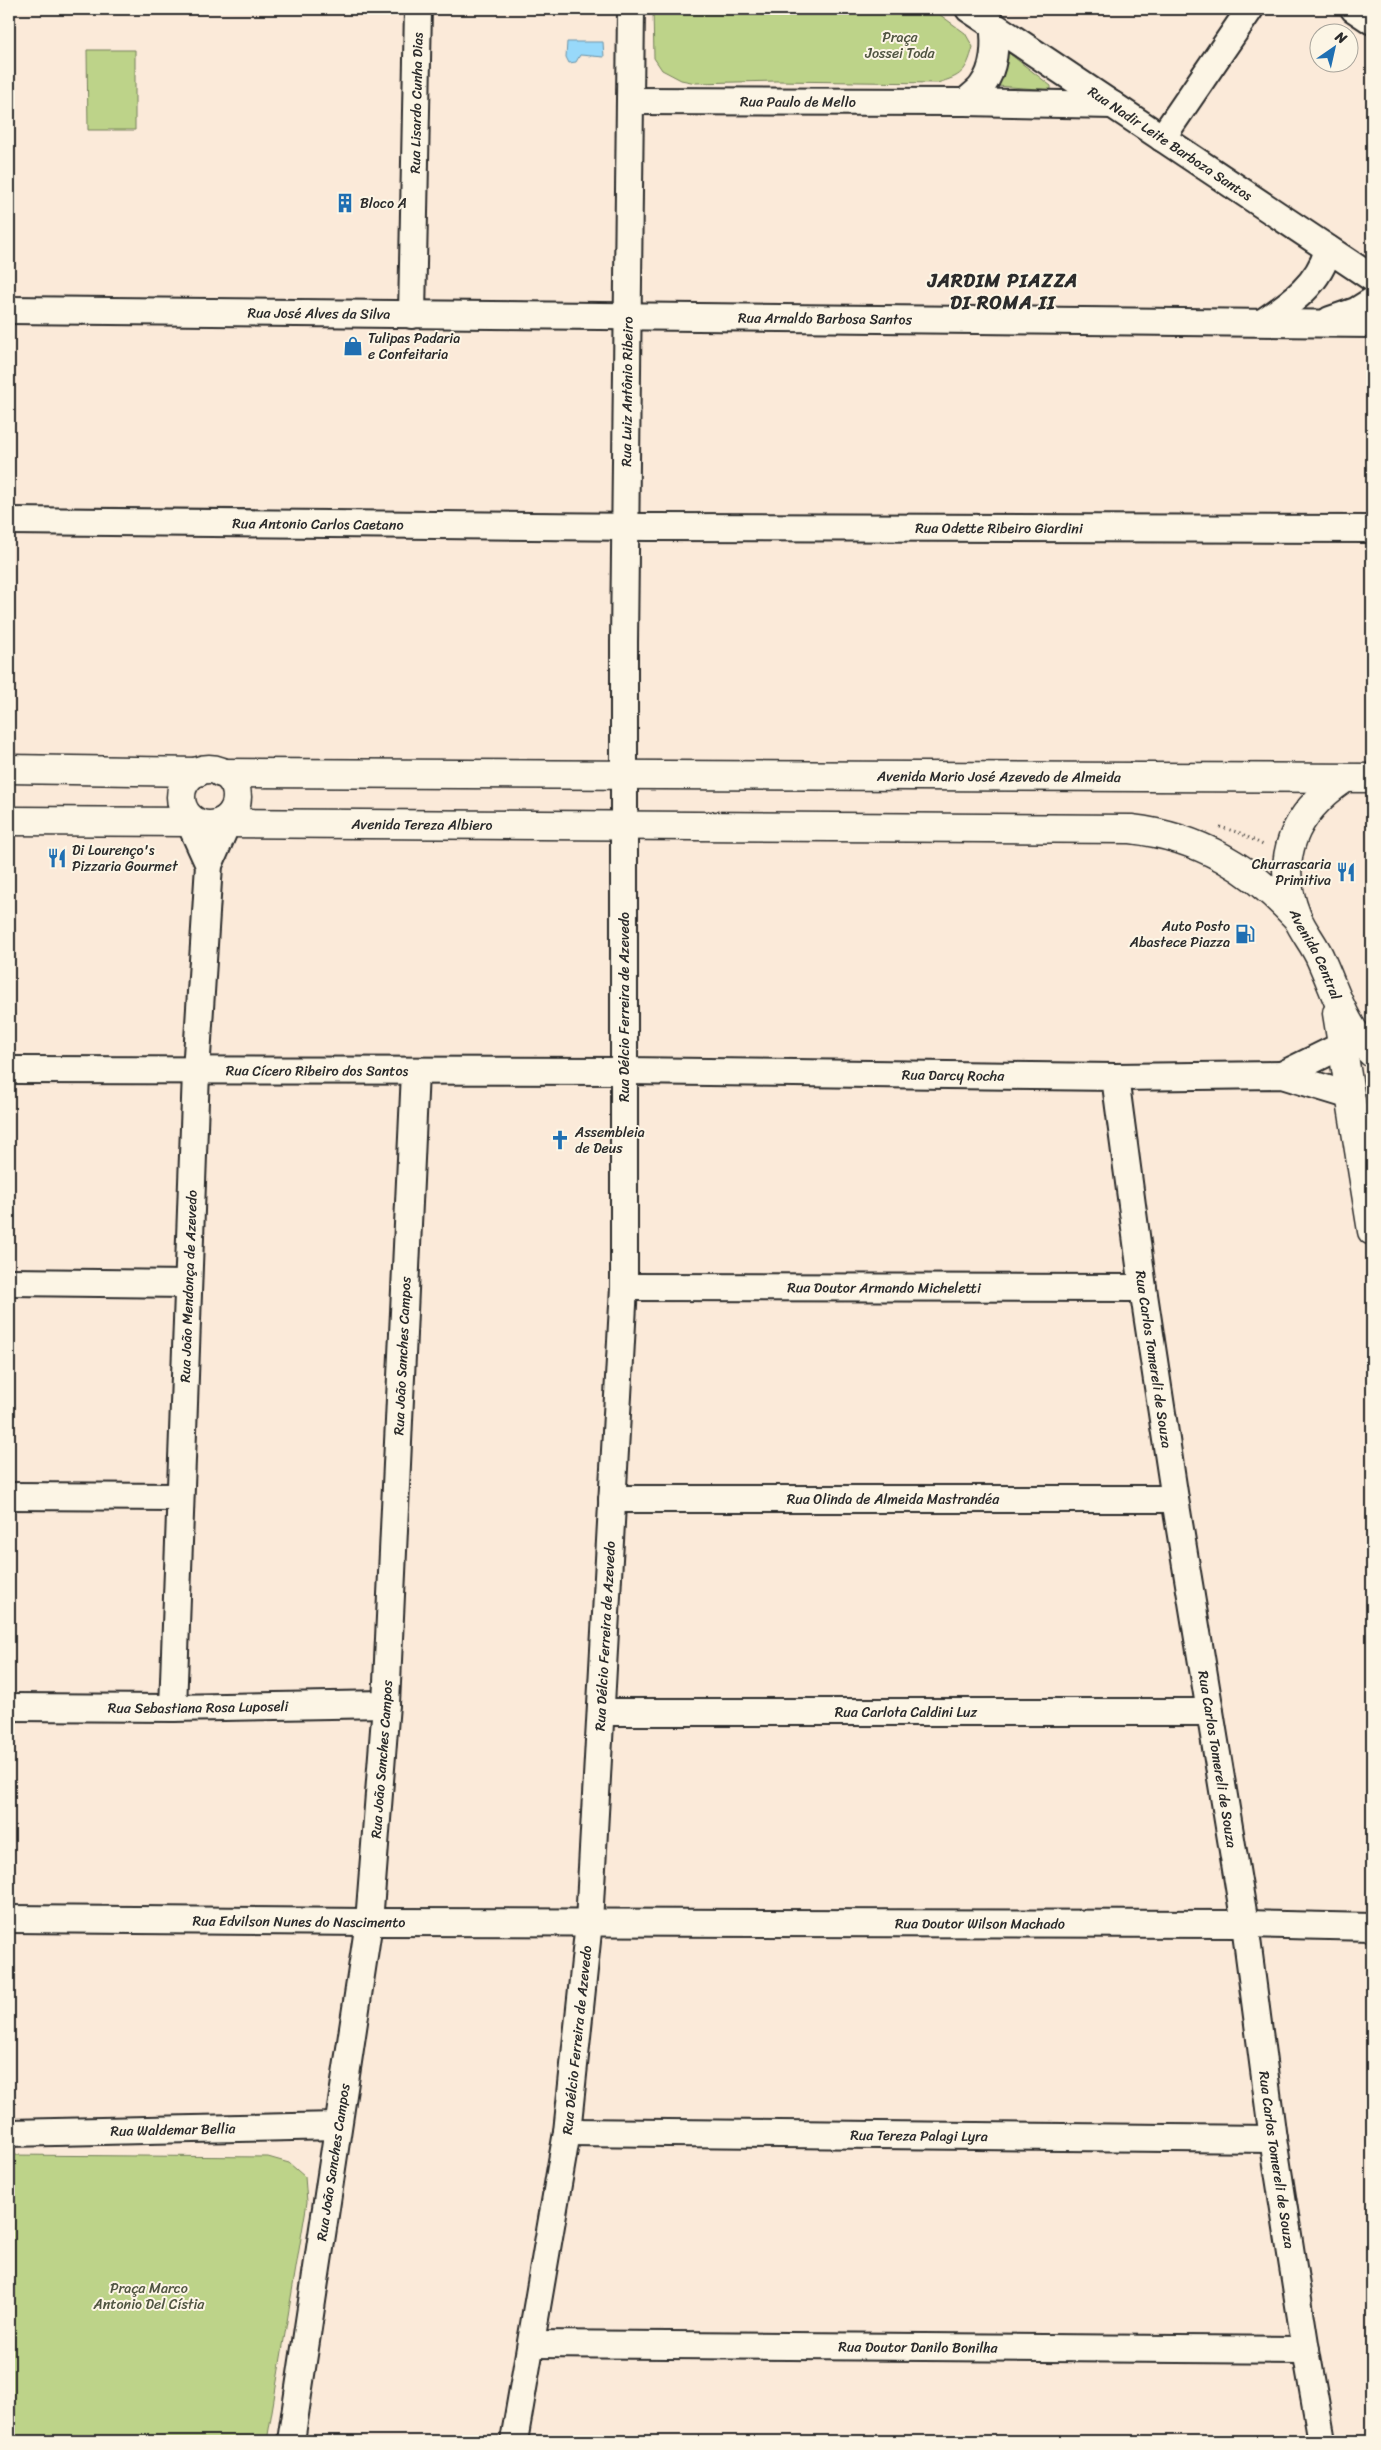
<svg xmlns="http://www.w3.org/2000/svg" width="1381" height="2450" font-family="Sriracha,sans-serif">
  <style>
    .green { fill: #bdd389; stroke: #747f5a }
    .water { fill: #98d9fa; stroke: #6c93a7 }
    .lines { fill: none; stroke-linecap: round; stroke-linejoin: round }
    .street-casing { stroke: #2b2b2b; stroke-width: 30 }
    .secondary-casing { stroke: #2b2b2b; stroke-width: 31 }
    .path { stroke: #2b2b2b; stroke-width: 3; stroke-dasharray: 1 4; stroke-linecap: butt }
    .street { stroke: #fcf5e5; stroke-width: 26 }
    .secondary { stroke: #fcf5e5; stroke-width: 28 }
    .labels { text-anchor: middle; stroke-width: 4; stroke-linejoin: round; paint-order: stroke }
    .park-label { font-size: 14px; fill: #505542; stroke: #fcf5e5 }
    .street-label { font-size: 14px; fill: #2b2b2b; stroke: #fcf5e5 }
    .poi-label { font-size: 14px; fill: #2b2b2b; stroke: #fcf5e5; text-anchor: start }
    .district-label { font-size: 19px; font-weight: bold; letter-spacing: 1px; fill: #2b2b2b; stroke: #fcf5e5 }
  </style>
  <rect width="100%" height="100%" fill="#fbead9"/>
  <filter id="ink" filterUnits="userSpaceOnUse"><feTurbulence type="fractalNoise" baseFrequency=".02" numOctaves="2"/><feDisplacementMap in="SourceGraphic" scale="10" xChannelSelector="R" yChannelSelector="G"/><feConvolveMatrix kernelMatrix="1 2 1 2 8 2 1 2 1" color-interpolation-filters="sRGB"/></filter>
  <g filter="url(#ink)">
    <path class="green" d="M653 9H932L965 33 973 47C966 72 962 76 937 83L776 81 696 83 681 80 662 70 654 58Z
      M87 50H135V130H88Z
      M1006 51 1051 86V90L997 86 1007 64Z
      M9 2155 268 2157 289 2163 305 2177 307 2202 267 2441H9Z"/>
    <path class="water" d="M567 42H603L604 57 580 55 576 62 569 63 566 57Z"/>
    <g class="lines">
      <defs>
        <g id="street">
          <path id="s1" d="M969 9 1372 278"/>
          <path d="M1354 9 1372 21"/>
          <path id="s2" d="M630 101 965 102 1113 105"/>
          <path d="M965 102C970 97 978 92 982 86 995 69 996 44 993 25"/>
          <path d="M1162 138 1250 9"/>
          <path id="s3" d="M9 310 1372 324"/>
          <path id="s4" d="M412 315 418 9"/>
          <path d="M1330 320 1356 311 1372 301"/>
          <path d="M1263 322C1291 303 1320 283 1328 249"/>
          <path id="s5" d="M9 521 648 527 1372 529"/>
          <path d="M184 810 209 865"/>
          <path id="s6" d="M9 1070 625 1071 1115 1077 1282 1075 1351 1096"/>
          <path d="M1282 1075 1343 1045"/>
          <path id="s7" d="M1115 1077 1143 1288 1175 1499 1245 1924 1273 2139 1306 2350 1322 2441"/>
          <path d="M9 1282 188 1284"/>
          <path id="s8" d="M624 1287 1143 1288"/>
          <path d="M9 1496 180 1497"/>
          <path id="s9" d="M612 1499H1175"/>
          <path id="s10" d="M9 1707 173 1708 386 1704"/>
          <path id="s11" d="M173 1708 196 1072 209 865 232 812"/>
          <path id="s12" d="M602 1712H1210"/>
          <path id="s13" d="M9 1919 369 1922 1245 1924 1372 1927"/>
          <path id="s14" d="M567 2132 1273 2139"/>
          <path id="s15" d="M9 2133 337 2126"/>
          <path id="s16" d="M532 2344 1306 2350"/>
          <path id="s17" d="M291 2441 369 1922 386 1704 415 1072"/>
          <path id="s18" d="M514 2441 567 2132 589 1922 624 1287V643L631 9"/>
        </g>
        <g id="secondary">
          <path d="M9 769 198 772"/>
          <circle cx="209" cy="797" r="28"/>
          <path id="s19" d="M221 773 1372 778"/>
          <path id="s20" d="M1344 779C1294 813 1273 858 1297 917 1303 932 1315 945 1321 960 1336 993 1345 1028 1372 1053"/>
          <path d="M9 821 195 822"/>
          <path id="s21" d="M220 823 1131 829C1200 837 1251 868 1297 918"/>
          <path d="M1337 1013 1372 1231"/>
        </g>
      </defs>
      <use href="#street" class="street-casing"/>
      <use href="#secondary" class="secondary-casing"/>
      <path class="path" d="M1220 827 1240 833 1265 846
        M124 2441V2439L172 2441"/>
      <use href="#street" class="street"/>
      <use href="#secondary" class="secondary"/>
    </g>
  </g>
  <defs>
    <symbol id="building-bare" viewBox="-9 -9 18 18"><path d="M-4-6H4V6H1V3H-1V6H-4ZM-2.5-4.3h1.7v1.8h-1.7ZM.8-4.3h1.7v1.8H.8ZM-2.5-1h1.7V.8h-1.7ZM.8-1h1.7V.8H.8Z" fill="#1f6fb2" stroke="#fcf5e5" stroke-width="2.5" paint-order="stroke"/></symbol>
    <symbol id="shop-bare" viewBox="-9 -9 18 18"><path d="M-5-2.5h2.3a2.7 3.5 0 0 1 5.4 0H5L5.5 6h-11ZM-1.5-2.5h3a1.5 2.3 0 0 0-3 0Z" fill="#1f6fb2" stroke="#fcf5e5" stroke-width="2.5" paint-order="stroke"/></symbol>
    <symbol id="restaurant-bare" viewBox="-9 -9 18 18"><path d="M-5-6h1v4h1v-4h1v4h1v-4h1v5L-1.5 .5V6h-2V.5L-5-1ZM5-6V6H3V1.5H1.5Q1.5-4 5-6Z" fill="#1f6fb2" stroke="#fcf5e5" stroke-width="2.5" paint-order="stroke"/></symbol>
    <symbol id="fuel-bare" viewBox="-9 -9 18 18"><path d="M-5.5-6h7V0h2V4h1.3V-2.5L3-4.5l.8-.8L6-3V5H2.5V1h-1V6h-7ZM-4.2-4.7v3.2H.2V-4.7Z" fill="#1f6fb2" stroke="#fcf5e5" stroke-width="2.5" paint-order="stroke"/></symbol>
    <symbol id="church-bare" viewBox="-9 -9 18 18"><path d="M-1.2-6h2.4v3.5h3.3v2.4h-3.3V6h-2.4V-.1h-3.3v-2.4h3.3Z" fill="#1f6fb2" stroke="#fcf5e5" stroke-width="2.5" paint-order="stroke"/></symbol>
  </defs>
  <g fill-rule="evenodd">
    <use href="#building-bare" x="331" y="189" width="28" height="28"/>
    <use href="#shop-bare" x="339" y="332" width="28" height="28"/>
    <use href="#restaurant-bare" x="43" y="844" width="28" height="28"/>
    <use href="#restaurant-bare" x="1332" y="858" width="28" height="28"/>
    <use href="#fuel-bare" x="1231" y="920" width="28" height="28"/>
    <use href="#church-bare" x="546" y="1126" width="28" height="28"/>
  </g>
  <g class="labels">
    <g class="park-label">
      <text x="900" y="42">Praça<tspan x="900" dy="16">Jossei Toda</tspan></text>
      <text x="149" y="2293">Praça Marco<tspan x="149" dy="16">Antonio Del Cístia</tspan></text>
    </g>
    <g class="street-label">
      <text dy="5" stroke="none"><textPath href="#s4" startOffset="212">Rua Lisardo Cunha Dias</textPath></text>
      <text dy="5" stroke="none"><textPath href="#s2" startOffset="168">Rua Paulo de Mello</textPath></text>
      <text dy="5" stroke="none"><textPath href="#s1" startOffset="242">Rua Nadir Leite Barboza Santos</textPath></text>
      <text dy="5" stroke="none"><textPath href="#s3" startOffset="310">Rua José Alves da Silva</textPath></text>
      <text dy="5" stroke="none"><textPath href="#s3" startOffset="816">Rua Arnaldo Barbosa Santos</textPath></text>
      <text dy="5" stroke="none"><textPath href="#s18" startOffset="2056">Rua Luiz Antônio Ribeiro</textPath></text>
      <text dy="5" stroke="none"><textPath href="#s5" startOffset="309">Rua Antonio Carlos Caetano</textPath></text>
      <text dy="5" stroke="none"><textPath href="#s5" startOffset="990">Rua Odette Ribeiro Giardini</textPath></text>
      <text dy="5" stroke="none"><textPath href="#s19" startOffset="778">Avenida Mario José Azevedo de Almeida</textPath></text>
      <text dy="5" stroke="none"><textPath href="#s21" startOffset="202">Avenida Tereza Albiero</textPath></text>
      <text dy="5" stroke="none"><textPath href="#s20" startOffset="202">Avenida Central</textPath></text>
      <text transform="translate(624 1007) rotate(-90)" y="5">Rua Délcio Ferreira de Azevedo</text>
      <text dy="5" stroke="none"><textPath href="#s6" startOffset="308">Rua Cícero Ribeiro dos Santos</textPath></text>
      <text dy="5" stroke="none"><textPath href="#s6" startOffset="944">Rua Darcy Rocha</textPath></text>
      <text dy="5" stroke="none"><textPath href="#s11" startOffset="422">Rua João Mendonça de Azevedo</textPath></text>
      <text dy="5" stroke="none"><textPath href="#s8" startOffset="260">Rua Doutor Armando Micheletti</textPath></text>
      <text dy="5" stroke="none"><textPath href="#s17" startOffset="1092">Rua João Sanches Campos</textPath></text>
      <text dy="5" stroke="none"><textPath href="#s7" startOffset="285">Rua Carlos Tomereli de Souza</textPath></text>
      <text dy="5" stroke="none"><textPath href="#s9" startOffset="281">Rua Olinda de Almeida Mastrandéa</textPath></text>
      <text dy="5" stroke="none"><textPath href="#s18" startOffset="811">Rua Délcio Ferreira de Azevedo</textPath></text>
      <text dy="5" stroke="none"><textPath href="#s10" startOffset="189">Rua Sebastiana Rosa Luposeli</textPath></text>
      <text dy="5" stroke="none"><textPath href="#s12" startOffset="304">Rua Carlota Caldini Luz</textPath></text>
      <text dy="5" stroke="none"><textPath href="#s17" startOffset="688">Rua João Sanches Campos</textPath></text>
      <text dy="5" stroke="none"><textPath href="#s7" startOffset="690">Rua Carlos Tomereli de Souza</textPath></text>
      <text dy="5" stroke="none"><textPath href="#s13" startOffset="290">Rua Edvilson Nunes do Nascimento</textPath></text>
      <text dy="5" stroke="none"><textPath href="#s13" startOffset="971">Rua Doutor Wilson Machado</textPath></text>
      <text dy="5" stroke="none"><textPath href="#s18" startOffset="406">Rua Délcio Ferreira de Azevedo</textPath></text>
      <text dy="5" stroke="none"><textPath href="#s15" startOffset="164">Rua Waldemar Bellia</textPath></text>
      <text dy="5" stroke="none"><textPath href="#s14" startOffset="352">Rua Tereza Palagi Lyra</textPath></text>
      <text dy="5" stroke="none"><textPath href="#s7" startOffset="1095">Rua Carlos Tomereli de Souza</textPath></text>
      <text dy="5" stroke="none"><textPath href="#s17" startOffset="282">Rua João Sanches Campos</textPath></text>
      <text dy="5" stroke="none"><textPath href="#s16" startOffset="386">Rua Doutor Danilo Bonilha</textPath></text>
    </g>
    <g class="poi-label">
      <text x="360" y="208">Bloco A</text>
      <text x="368" y="343">Tulipas Padaria<tspan x="368" dy="16">e Confeitaria</tspan></text>
      <text x="72" y="855">Di Lourenço's<tspan x="72" dy="16">Pizzaria Gourmet</tspan></text>
      <text x="1331" y="869" text-anchor="end">Churrascaria<tspan x="1331" dy="16">Primitiva</tspan></text>
      <text x="1230" y="931" text-anchor="end">Auto Posto<tspan x="1230" dy="16">Abastece Piazza</tspan></text>
      <text x="575" y="1137">Assembleia<tspan x="575" dy="16">de Deus</tspan></text>
    </g>
    <g class="district-label">
      <text x="1003" y="287">JARDIM PIAZZA<tspan x="1003" dy="22">DI ROMA II</tspan></text>
    </g>
  </g>
  <rect width="1381" height="2450" fill="none" stroke="#fcf5e5" stroke-width="30"/>
  <rect x="15" y="15" width="1351" height="2420" fill="none" stroke="#2b2b2b" stroke-width="2" filter="url(#ink)"/>
  <g transform="translate(1334 48) rotate(34)"><circle r="24" fill="#fcf5e5" stroke="#a8a49b"/>
  <path d="M0-4L9 19L0 12L-9 19Z" fill="#1f6fb2"/>
  <text y="-8" font-size="14" font-weight="bold" text-anchor="middle" fill="#2b2b2b">N</text>
  </g>
</svg>
